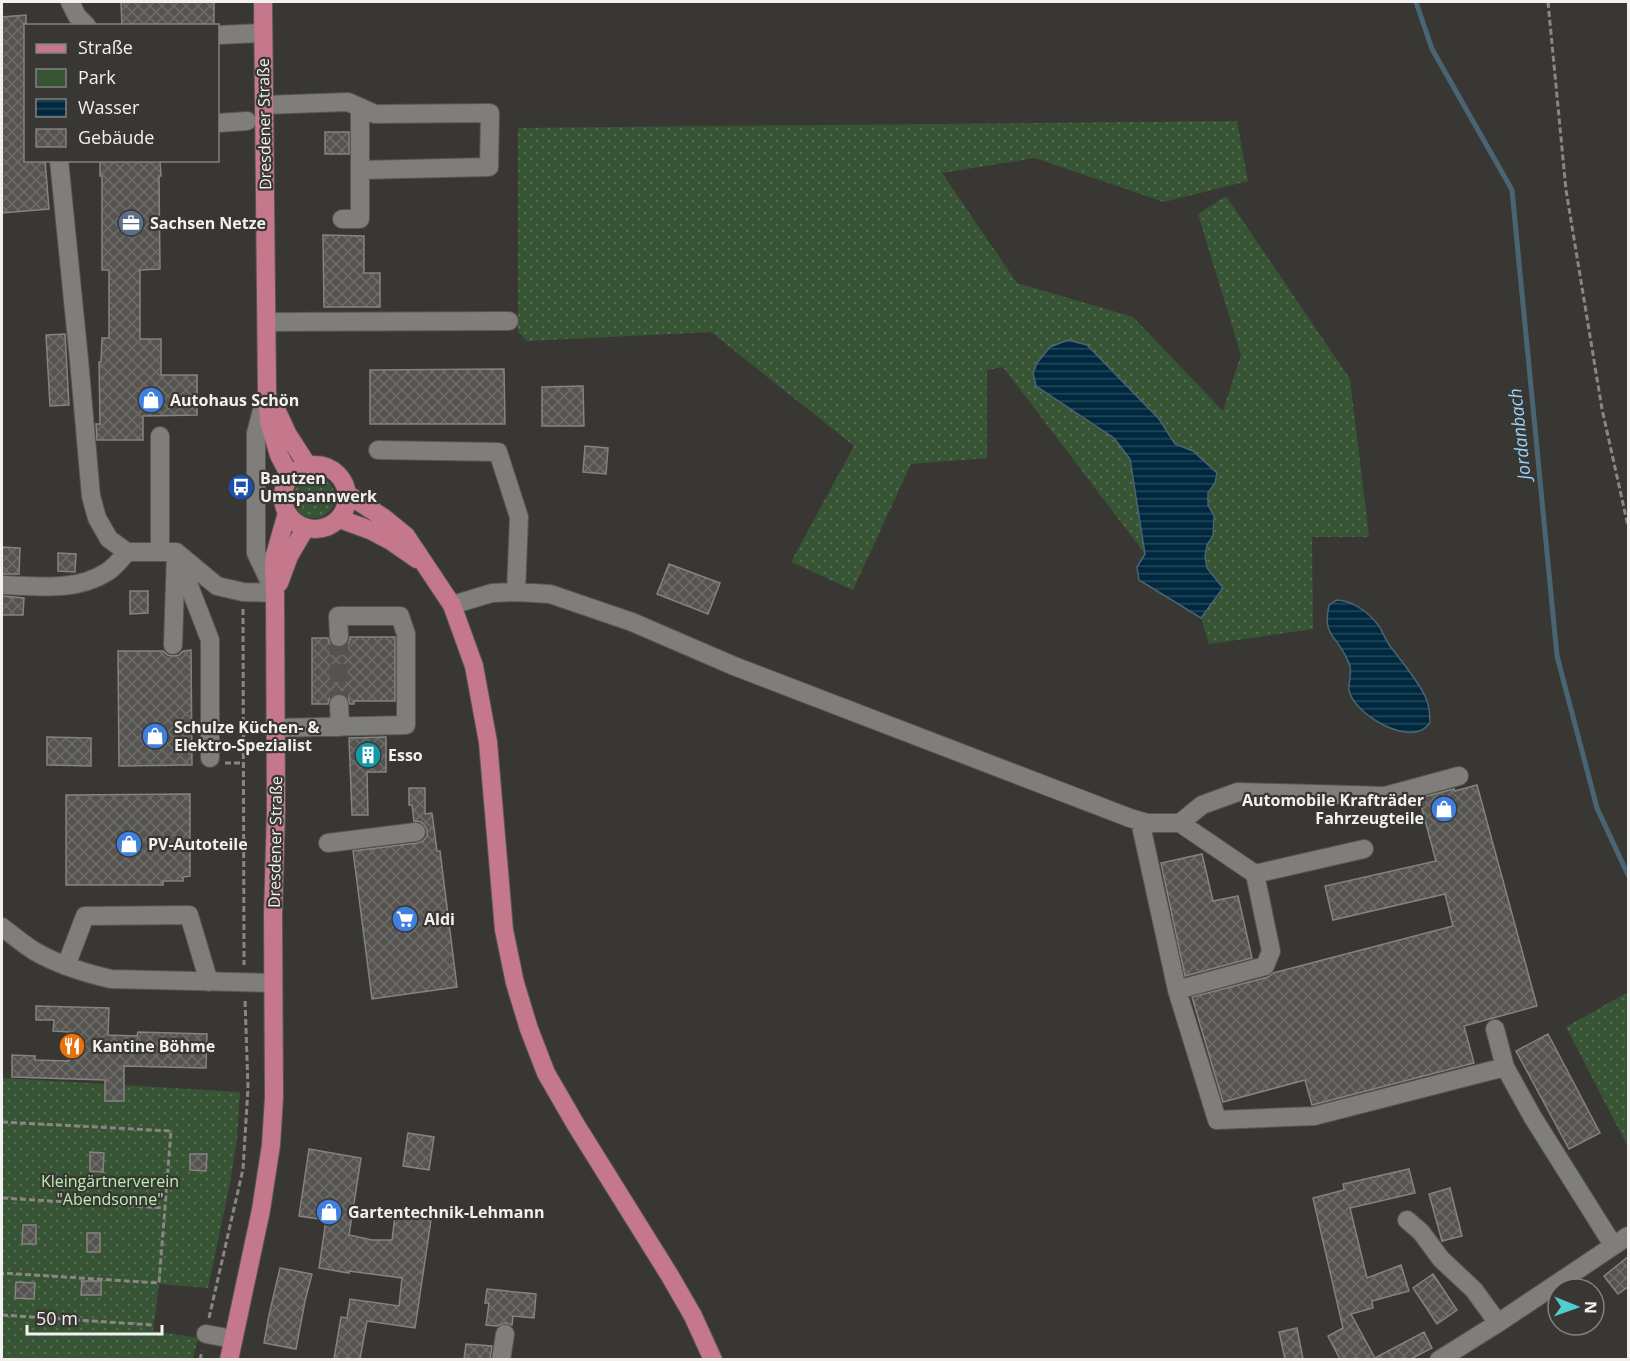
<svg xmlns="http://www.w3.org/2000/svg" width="1630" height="1361" font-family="'Open Sans',sans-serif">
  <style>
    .green { fill: url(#green-dots) }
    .water { fill: url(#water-rules); stroke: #496574; stroke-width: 1.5 }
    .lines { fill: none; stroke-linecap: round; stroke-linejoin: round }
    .stream { stroke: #496574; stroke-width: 5 }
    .building { fill: url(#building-cross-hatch); stroke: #858380; stroke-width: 1.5 }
    .minor-tunnel { stroke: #555350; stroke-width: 18; stroke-dasharray: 18 9; stroke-linecap: butt }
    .minor-casing { stroke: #575653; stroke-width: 20 }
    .major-casing { stroke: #575653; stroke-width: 20 }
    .path { stroke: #888784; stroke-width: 3; stroke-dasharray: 6 3; stroke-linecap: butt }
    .minor { stroke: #807e7b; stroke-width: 18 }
    .major { stroke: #c5778c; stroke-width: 18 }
    .labels { text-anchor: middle; stroke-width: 4.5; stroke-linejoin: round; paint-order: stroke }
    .street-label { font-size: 16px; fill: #f2f1ef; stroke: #393734 }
    .poi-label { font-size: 16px; font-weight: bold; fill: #f2f1ef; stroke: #393734; text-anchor: start }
    .park-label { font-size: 16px; fill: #b7f1b1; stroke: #393734 }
    .water-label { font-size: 18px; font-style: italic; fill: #98d5fc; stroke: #393734 }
  </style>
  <defs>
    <pattern id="green-dots" width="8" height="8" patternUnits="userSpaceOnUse" patternTransform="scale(1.5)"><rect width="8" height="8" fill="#375434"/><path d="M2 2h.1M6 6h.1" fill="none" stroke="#546d52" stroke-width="1.8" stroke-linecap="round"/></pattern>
    <pattern id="water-rules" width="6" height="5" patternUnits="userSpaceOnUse" patternTransform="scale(1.5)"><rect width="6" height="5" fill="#00293f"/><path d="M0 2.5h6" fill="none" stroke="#26485b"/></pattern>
    <pattern id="building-cross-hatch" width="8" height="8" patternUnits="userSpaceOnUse" patternTransform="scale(1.5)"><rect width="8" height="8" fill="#555451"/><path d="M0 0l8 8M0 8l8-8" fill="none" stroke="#6e6d6a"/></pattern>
  </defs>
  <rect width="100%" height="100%" fill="#393734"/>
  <path class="green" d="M1237 121 1248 181 1164 202 1035 158 942 173 1017 283 1133 317 1223 411 1241 355 1198 214 1226 196 1350 379 1369 537H1312L1313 629 1209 644 1201 618 1223 588C1217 581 1208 573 1206 565 1205 558 1204 552 1207 546 1209 541 1213 538 1214 533 1217 510 1200 505 1215 483L1193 452 1175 444 1159 419 1036 386 1114 438 1130 459 1145 554 1003 367 987 370V458L911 464 853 590 791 562 854 446 711 332 527 341 518 332V128Z
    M293 497a21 21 0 1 1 42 0a21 21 0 1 1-42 0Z
    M1628 992V1147L1566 1027Z
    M2 1078 240 1092 237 1140 230 1183 208 1288 159 1284 153 1331 198 1338 193 1359H2Z"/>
  <path class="water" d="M1068 340 1087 345 1159 419 1175 444 1193 451 1217 473 1215 483 1208 493V505L1214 516 1213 536 1207 545 1205 556 1207 568 1223 588 1201 618 1139 580 1137 567 1145 554 1130 459 1114 438 1036 386 1033 373 1037 363 1050 347Z
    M1337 600C1354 601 1369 613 1379 626 1383 633 1386 640 1390 646 1402 662 1416 678 1425 696 1429 704 1430 714 1430 723 1427 726 1424 730 1419 731 1398 739 1353 712 1349 690 1348 686 1350 681 1350 677 1351 671 1350 664 1347 659 1337 635 1322 637 1329 605Z"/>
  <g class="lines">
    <path class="stream" d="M1416 2 1432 49 1512 190 1557 656 1597 808 1628 875"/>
  </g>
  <path class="building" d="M121 2H214V25L122 26Z
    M26 15V160H45L49 209 2 213V17Z
    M325 132H349V154H325Z
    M100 160H160L161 176H159L160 269 140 270V339H161V375H197V415L143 416V440H97L96 424H100L99 362H101L102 338H109V270H102V176H100Z
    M323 235 364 236V273H380V307H324Z
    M65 334 69 405 50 406 46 335Z
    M504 369 505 424H370V370Z
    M583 386 584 426H542V387Z
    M585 446 608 448 606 474 583 472Z
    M2 547 20 548 19 574H2Z
    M58 553 76 554 75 572 58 571Z
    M669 564 720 583 708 614 657 594Z
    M130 591H148V613L130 614Z
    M2 596 24 598 23 615H2Z
    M350 637H395V701H354V704H350L348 698 344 694 339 693 333 695 329 699 328 704H312V638H328L330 644 334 647 339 648 346 646 349 643Z
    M191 650 192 765 119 766 118 651H163L168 655 173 656 179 655 183 651Z
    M47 737 91 738V766L47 765Z
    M386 737V772H367L368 815H352L349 738Z
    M1477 785 1537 1006 1464 1026 1474 1063 1312 1105 1305 1080 1223 1102 1192 997 1268 977 1273 973 1453 926 1445 894 1333 920 1325 886 1436 861 1419 798 1454 789 1455 791Z
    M409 788H425V814L432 813 437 851H440L457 987 372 999 353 851 417 843 423 841 427 836V830L425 826 421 822 414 821 412 805H409Z
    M190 794V876L183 877V881H163V885H66V795Z
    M1202 854 1213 901 1238 896 1252 958 1185 976 1161 863Z
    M36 1006 109 1008 108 1035 137 1036 138 1032 207 1034 206 1068 124 1066V1101H105V1080L12 1077V1055L35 1056V1060L69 1061 70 1032 53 1031 54 1020H36Z
    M1548 1034 1600 1133 1569 1149 1516 1051Z
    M408 1133 434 1137 429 1170 403 1166Z
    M309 1149 361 1158 349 1235 372 1240H392L395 1216 431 1220 415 1328 367 1321 360 1359H334L341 1317 347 1318 350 1299 399 1306 402 1278 349 1271V1273L319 1268 326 1220 299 1216Z
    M90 1152 104 1153 103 1172 90 1171Z
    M190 1154H207L206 1171 190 1170Z
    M1409 1169 1415 1193 1350 1208 1367 1278 1401 1265 1409 1291 1372 1301 1373 1308 1351 1314 1375 1358 1424 1332 1432 1348 1411 1359H1340L1328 1336 1343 1328 1313 1198 1344 1190 1343 1184Z
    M1450 1188 1462 1236 1442 1241 1429 1194Z
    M23 1225H36V1244H22Z
    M87 1233H100V1252H87Z
    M1629 1256V1286L1618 1294 1604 1276Z
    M280 1268 312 1274 305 1301 296 1349 264 1343 269 1315Z
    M1433 1274 1457 1310 1437 1324 1413 1288Z
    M82 1281H101V1295H81Z
    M16 1282 35 1283 34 1299 15 1298Z
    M487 1289 536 1294 534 1318 513 1316 512 1325 506 1323 497 1326 486 1325 489 1303H485Z
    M1297 1328 1303 1359H1285L1279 1332Z
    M466 1344 492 1346 490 1359H464Z"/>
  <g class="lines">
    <path class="minor-tunnel" d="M339 637V704"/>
    <defs>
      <path id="minor" d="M70 2 77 16 87 26
        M218 35 263 33
        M264 105 348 102 375 114 490 113 489 167 360 170V108
        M218 123 247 121
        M59 160 79 360 91 496 97 518 109 539 127 552H176L217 586 243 592 275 593 256 553V433L266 395
        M342 219H360V170
        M267 322 509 321
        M160 436V552
        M378 450 498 452 519 517 516 592
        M2 585C37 586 76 592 107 572 115 567 121 559 127 552
        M452 605 492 593 516 592 550 594 632 622 734 666 1130 818 1147 823H1180
        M173 645 176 552 210 640V758
        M339 704 340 727
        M276 728 406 725V634L400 616H338L339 637
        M1140 821 1177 990 1217 1120 1314 1116 1505 1067
        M328 843 416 832
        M1255 874 1364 849
        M2 927C13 935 24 945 36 952 59 965 85 973 111 979L273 983
        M66 966 85 916 189 915 209 982
        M1177 990 1265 966 1271 951 1255 874 1180 823 1202 805 1238 792 1385 796 1459 776
        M1495 1029 1505 1067 1532 1116 1613 1245
        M1407 1220 1421 1232 1441 1259 1474 1290 1498 1323
        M206 1334 233 1339
        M501 1360 505 1334
        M1439 1360 1498 1323 1628 1236"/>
      <path id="major" d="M263 2 267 391 269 422 279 455 290 476
        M274 405 288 435 308 466
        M283 497a32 32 0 1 1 64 0a32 32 0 1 1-64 0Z
        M347 494 384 518 406 536 452 605 474 666 488 742 504 930 515 983 529 1029 546 1073 576 1125 670 1276 693 1316 713 1360
        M340 519 370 530 391 541 417 559
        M279 583 289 556 305 529
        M229 1360 261 1210 271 1145 274 1097 273 915 276 810 275 593 274 569 275 555 287 513"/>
    </defs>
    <use href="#minor" class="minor-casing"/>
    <use href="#major" class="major-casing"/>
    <path class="path" d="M1548 2 1566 190 1602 409 1628 526
      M243 609 244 965
      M225 763H242
      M2 1122 171 1131 159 1283 2 1273
      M2 1198 164 1208
      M2 1315 153 1325
      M209 1318 243 1169 248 1088 245 999
      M200 1360 202 1351"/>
    <use href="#minor" class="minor"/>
    <use href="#major" class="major"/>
  </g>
  <defs>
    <symbol id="office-disc" viewBox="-11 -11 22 22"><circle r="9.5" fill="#5c6f8a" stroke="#393734"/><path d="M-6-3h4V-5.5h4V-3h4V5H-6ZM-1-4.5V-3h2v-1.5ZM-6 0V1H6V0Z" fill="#fff"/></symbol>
    <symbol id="shop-disc" viewBox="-11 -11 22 22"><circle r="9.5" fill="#3f7fe0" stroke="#393734"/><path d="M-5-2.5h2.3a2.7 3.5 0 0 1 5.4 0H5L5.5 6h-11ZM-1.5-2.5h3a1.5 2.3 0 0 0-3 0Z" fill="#fff"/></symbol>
    <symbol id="bus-disc" viewBox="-11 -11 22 22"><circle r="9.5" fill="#1a4fb4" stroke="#393734"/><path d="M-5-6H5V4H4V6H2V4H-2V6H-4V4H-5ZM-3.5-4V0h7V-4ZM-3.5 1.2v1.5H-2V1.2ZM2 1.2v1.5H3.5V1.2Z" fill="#fff"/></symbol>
    <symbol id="building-disc" viewBox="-11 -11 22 22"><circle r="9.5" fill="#0f9aa8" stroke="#393734"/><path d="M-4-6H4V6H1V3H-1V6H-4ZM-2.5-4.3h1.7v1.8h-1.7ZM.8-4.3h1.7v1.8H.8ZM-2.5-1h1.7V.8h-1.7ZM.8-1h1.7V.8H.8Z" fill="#fff"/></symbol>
    <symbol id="supermarket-disc" viewBox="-11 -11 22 22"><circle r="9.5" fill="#3f7fe0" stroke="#393734"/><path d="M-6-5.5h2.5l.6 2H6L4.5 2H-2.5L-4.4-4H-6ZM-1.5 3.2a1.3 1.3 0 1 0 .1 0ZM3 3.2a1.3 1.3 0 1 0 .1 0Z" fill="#fff"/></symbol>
    <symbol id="restaurant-disc" viewBox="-11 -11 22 22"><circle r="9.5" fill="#e8710a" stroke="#393734"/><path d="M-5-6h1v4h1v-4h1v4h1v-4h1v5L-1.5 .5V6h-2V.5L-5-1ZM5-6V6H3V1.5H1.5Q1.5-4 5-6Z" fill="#fff"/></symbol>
  </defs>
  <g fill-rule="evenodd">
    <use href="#office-disc" x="116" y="208" width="30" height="30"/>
    <use href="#shop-disc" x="136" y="385" width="30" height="30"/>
    <use href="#bus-disc" x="226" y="472" width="30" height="30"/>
    <use href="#shop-disc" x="140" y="721" width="30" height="30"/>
    <use href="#building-disc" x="353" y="740" width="30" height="30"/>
    <use href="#shop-disc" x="1429" y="794" width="30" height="30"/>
    <use href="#shop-disc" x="114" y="829" width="30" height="30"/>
    <use href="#supermarket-disc" x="390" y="904" width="30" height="30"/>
    <use href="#restaurant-disc" x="57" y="1031" width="30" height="30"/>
    <use href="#shop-disc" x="314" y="1197" width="30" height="30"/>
  </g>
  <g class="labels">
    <g class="street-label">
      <text transform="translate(264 124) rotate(-91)" y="6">Dresdener Straße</text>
      <text transform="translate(275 842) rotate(-89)" y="6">Dresdener Straße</text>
    </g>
    <g class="poi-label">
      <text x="150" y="229">Sachsen Netze</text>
      <text x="170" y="406">Autohaus Schön</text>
      <text x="260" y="484">Bautzen<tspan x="260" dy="18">Umspannwerk</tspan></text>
      <text x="174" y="733">Schulze Küchen- &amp;<tspan x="174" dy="18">Elektro-Spezialist</tspan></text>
      <text x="388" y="761">Esso</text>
      <text x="1424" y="806" text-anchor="end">Automobile Krafträder<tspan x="1424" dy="18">Fahrzeugteile</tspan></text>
      <text x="148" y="850">PV-Autoteile</text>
      <text x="424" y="925">Aldi</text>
      <text x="92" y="1052">Kantine Böhme</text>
      <text x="348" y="1218">Gartentechnik-Lehmann</text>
    </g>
    <g class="park-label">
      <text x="110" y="1187">Kleingärtnerverein<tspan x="110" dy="18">"Abendsonne"</tspan></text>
    </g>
    <g class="water-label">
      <text transform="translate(1520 434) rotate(-96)" y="6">Jordanbach</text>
    </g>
  </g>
  <rect width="1630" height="1361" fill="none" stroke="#f2f1ef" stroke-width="6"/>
  <rect x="24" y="24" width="195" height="138" fill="#393734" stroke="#83817f" stroke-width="1.5"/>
  <rect x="36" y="44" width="30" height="9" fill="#c5778c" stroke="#83817f" stroke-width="1.5"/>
  <text x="78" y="54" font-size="18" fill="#f2f1ef">Straße</text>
  <rect x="36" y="69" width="30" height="18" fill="#375434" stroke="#83817f" stroke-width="1.5"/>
  <text x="78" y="84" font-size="18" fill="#f2f1ef">Park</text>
  <rect x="36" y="99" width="30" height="18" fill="url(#water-rules)" stroke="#83817f" stroke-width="1.5"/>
  <text x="78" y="114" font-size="18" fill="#f2f1ef">Wasser</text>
  <rect x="36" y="129" width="30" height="18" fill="url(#building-cross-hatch)" stroke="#83817f" stroke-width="1.5"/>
  <text x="78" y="144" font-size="18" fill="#f2f1ef">Gebäude</text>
  <g transform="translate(1576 1307) rotate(91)"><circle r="28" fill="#393734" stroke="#83817f" stroke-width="1.5"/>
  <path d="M0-4.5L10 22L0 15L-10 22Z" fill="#52cdcc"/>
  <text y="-9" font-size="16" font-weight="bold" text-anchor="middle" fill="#f2f1ef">N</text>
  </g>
  <path d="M27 1325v9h135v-9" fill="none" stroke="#f2f1ef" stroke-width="3"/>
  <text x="36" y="1325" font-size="18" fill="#f2f1ef" stroke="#393734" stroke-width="4.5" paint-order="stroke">50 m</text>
</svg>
